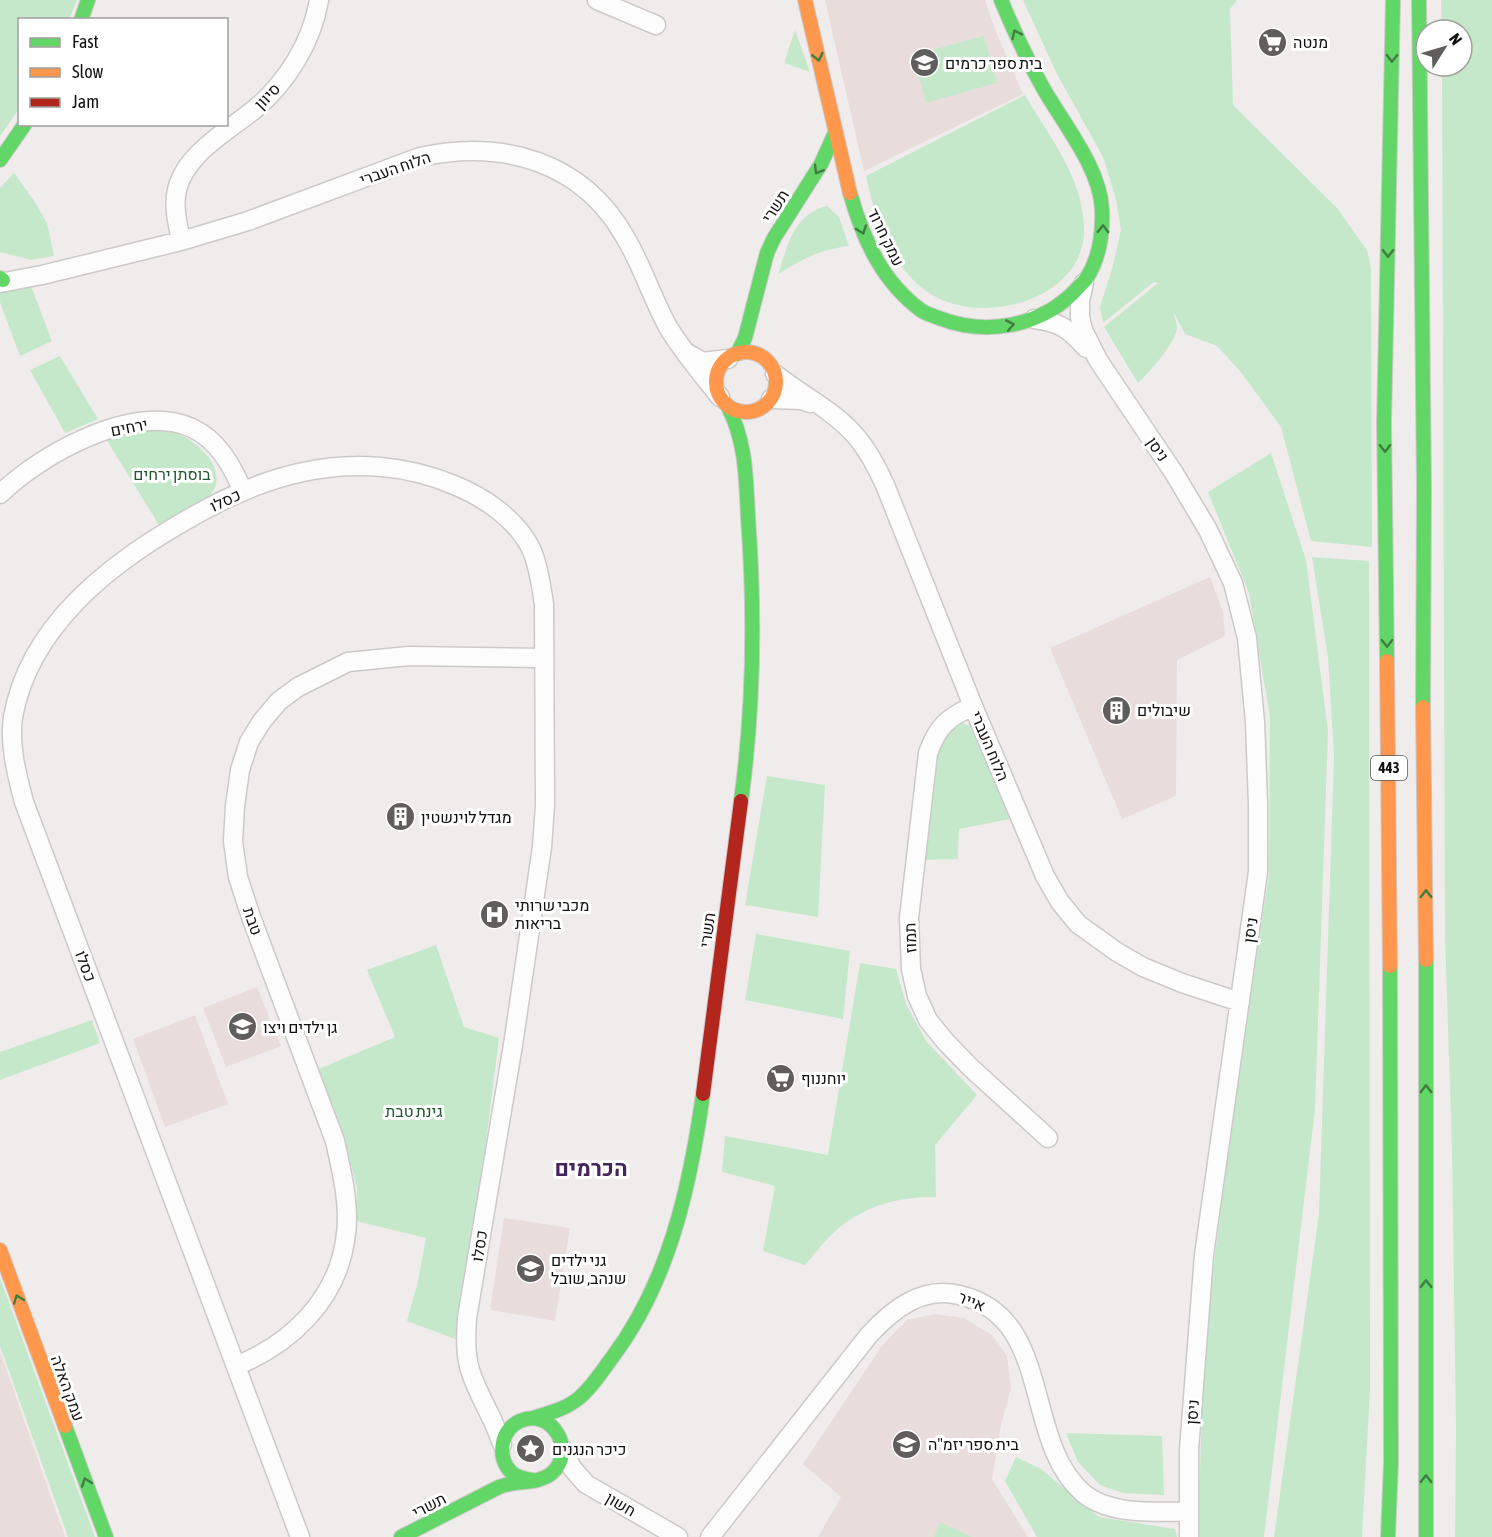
<svg xmlns="http://www.w3.org/2000/svg" width="1492" height="1537" font-family="'Asap Condensed',Heebo,sans-serif">
  <style>
    .built { fill: #e8dddb }
    .green { fill: #c5e8cb }
    .lines { fill: none; stroke-linecap: round; stroke-linejoin: round }
    .street-casing { stroke: #cccac9; stroke-width: 21 }
    .fast-casing { stroke: #cccac9; stroke-width: 16 }
    .slow-casing { stroke: #cccac9; stroke-width: 16 }
    .jam-casing { stroke: #cccac9; stroke-width: 16 }
    .street { stroke: #fdfcfc; stroke-width: 18 }
    .fast { stroke: #63d668; stroke-width: 14 }
    .slow { stroke: #ff974d; stroke-width: 14 }
    .jam { stroke: #b3261e; stroke-width: 14 }
    .oneway { stroke: #3f7d40 }
    .labels { text-anchor: middle; stroke-width: 6; stroke-linejoin: round; paint-order: stroke }
    .shield { fill: #fff; stroke: #5a5858; stroke-width: 1.5 }
    .shield-label { font-size: 15px; font-weight: bold; fill: #131110 }
    .poi-label { font-size: 16px; fill: #131110; stroke: #fff; text-anchor: start }
    .street-label { font-size: 16px; fill: #131110; stroke: #fff }
    .park-label { font-size: 16px; fill: #225732; stroke: #fff }
    .district-label { font-size: 22px; font-weight: bold; fill: #46255d; stroke: #fff }
  </style>
  <rect width="100%" height="100%" fill="#f0eceb"/>
  <path class="built" d="M825 0H985L996 32 1023 94 864 171Z
    M1210 577 1223 612 1225 636 1177 660 1176 796 1122 819 1050 648Z
    M257 987 281 1046 226 1067 203 1008Z
    M195 1015 228 1104 165 1127 133 1039Z
    M504 1218 570 1228 555 1321 490 1310Z
    M934 1314 964 1318 992 1335 1007 1356 1011 1388 1001 1425 992 1479 1028 1537H818L841 1497 803 1464 884 1343 907 1320Z
    M0 1351 65 1537H0Z"/>
  <path class="green" d="M0 0H77L69 19 20 20 19 109 0 136Z
    M1023 0H1237L1230 9 1233 105 1337 208 1367 250 1371 268 1372 547 1311 541 1281 427 1240 371 1217 346 1185 334 1174 313C1174 317 1177 323 1177 327 1176 344 1149 372 1138 383L1104 327 1158 283 1154 282 1103 323 1100 307 1112 269 1121 230 1116 199 1103 157 1057 74Z
    M1441 0H1492V1537H1455L1456 1429 1452 1150 1445 935 1442 66H1462V30H1442Z
    M795 30 810 72 784 63Z
    M984 36 997 83 926 103 913 55Z
    M1025 95C1049 136 1083 178 1084 227 1087 301 978 329 926 291 890 265 875 217 866 176Z
    M14 173 35 202 47 223 54 256 31 260 0 252V188Z
    M827 206 839 217 849 246C820 250 802 258 778 275 787 246 794 214 827 206Z
    M31 286 52 341 20 356 0 302V293Z
    M60 356 98 419 65 433 30 370Z
    M165 429C170 431 177 433 183 436 203 446 229 474 210 495L159 525 106 439 138 431Z
    M1271 453 1306 560 1328 731 1315 1109 1264 1537H1198L1204 1340 1237 1087 1269 874 1270 717 1249 593 1208 492Z
    M1312 557 1369 561 1370 1389 1362 1537H1274L1319 1214 1334 756 1328 657Z
    M959 722 973 727 1010 819 959 829 958 859 923 860 933 760 948 730Z
    M767 776 825 785 818 917 745 905Z
    M756 934 850 951 843 1019 745 1000Z
    M436 945 464 1027 499 1038 461 1341 407 1321 418 1281 426 1238 356 1221 357 1188 343 1134 319 1069 395 1037 367 970Z
    M860 963 896 969 906 1004 926 1041 977 1095 935 1145 936 1197C899 1197 870 1204 840 1227 827 1237 816 1253 805 1265L763 1251 775 1186 722 1172 725 1136 828 1155Z
    M92 1020 100 1043 0 1080V1052Z
    M0 1278 95 1537H68L0 1346Z
    M1066 1433 1162 1436 1164 1495 1123 1493 1100 1485 1078 1462Z
    M1016 1457 1041 1469 1099 1517 1175 1529 1177 1537H1037L1005 1481Z
    M940 1522 972 1537H934Z"/>
  <g class="lines">
    <defs>
      <path id="street" d="M597 0 656 25
        M181 241C178 225 173 207 177 190 185 154 228 131 255 109 287 82 312 42 319 0
        M0 283 42 275 181 241 248 221 420 157C502 139 582 161 625 237 642 265 652 298 668 327 683 352 702 374 720 397
        M1084 283 1080 301V317L1083 330 1098 360 1174 473 1208 530 1233 583 1247 638 1255 722 1258 804V872L1204 1255 1189 1450V1537
        M1034 319C1060 322 1069 329 1086 348
        M687 353 703 362 728 359
        M775 374C800 394 831 409 853 433 867 448 876 466 885 485L973 706 1045 876 1060 902 1078 924 1117 952 1143 967 1182 983 1240 1002
        M771 399 802 400 810 403
        M0 494C41 454 134 402 192 428 218 440 232 466 243 491
        M973 706C947 718 938 726 928 753L909 918 911 969 917 996 928 1020 945 1041 970 1067 1048 1138
        M236 1366C290 1344 336 1301 345 1241 351 1208 342 1173 335 1141L251 917 238 877 233 841 235 806 240 770 249 742 262 721 279 701 298 687 348 662 409 656 544 658
        M563 1449 572 1468 586 1484 678 1537
        M300 1537 24 802C17 775 9 746 13 717 29 627 108 565 183 522 220 500 260 481 303 472 354 461 407 465 454 485 484 497 518 520 532 551 539 567 541 586 544 604L545 805 542 847 513 1045 467 1318C466 1336 465 1353 470 1370 478 1396 494 1418 502 1444
        M710 1537 869 1335C893 1309 922 1286 959 1295 1054 1316 1022 1440 1083 1493 1110 1516 1156 1511 1189 1512"/>
      <path id="fast" d="M1419 0 1424 488 1423 707
        M81 20 88 0
        M0 160 25 124
        M850 193C863 239 882 282 922 311 927 314 933 316 939 318 985 336 1039 327 1074 292 1078 287 1083 283 1086 279 1100 258 1103 233 1102 209 1100 167 1062 122 1042 86 1027 59 1013 29 1001 0
        M0 278 3 280
        M737 354 745 338 767 253 774 238 821 164 835 133
        M727 405C746 440 746 478 748 517 755 612 754 707 741 801
        M1387 661 1384 422 1393 0
        M1426 960V1537
        M533 1418C549 1413 566 1409 579 1398 592 1387 601 1373 611 1359 669 1283 690 1187 703 1094
        M65 1426 106 1537
        M401 1537 499 1487C515 1480 538 1485 552 1473 577 1451 552 1407 520 1421 501 1429 496 1457 511 1472 516 1477 525 1479 532 1480
        M1388 1537 1391 1462 1390 966"/>
      <path id="slow" d="M805 0 850 193
        M716 382a30 30 0 1 1 60 0a30 30 0 1 1-60 0Z
        M1387 661 1390 966
        M1423 707 1426 960
        M0 1250 65 1426"/>
      <path id="jam" d="M703 1094 741 801"/>
    </defs>
    <use href="#street" class="street-casing"/>
    <use href="#fast" class="fast-casing"/>
    <use href="#slow" class="slow-casing"/>
    <use href="#jam" class="jam-casing"/>
    <use href="#street" class="street"/>
    <use href="#fast" class="fast"/>
    <use href="#slow" class="slow"/>
    <use href="#jam" class="jam"/>
  </g>
  <defs><path id="oneway-chevron" d="M-2-3.5L2.5 0L-2 3.5" fill="none" stroke-width="1.6" stroke-linecap="round" stroke-linejoin="round" transform="scale(1.5)"/></defs>
  <g class="oneway">
    <use href="#oneway-chevron" transform="translate(1016 34) rotate(-116)"/>
    <use href="#oneway-chevron" transform="translate(818 57) rotate(77)"/>
    <use href="#oneway-chevron" transform="translate(1392 58) rotate(91)"/>
    <use href="#oneway-chevron" transform="translate(818 170) rotate(121)"/>
    <use href="#oneway-chevron" transform="translate(1103 229) rotate(-89)"/>
    <use href="#oneway-chevron" transform="translate(862 230) rotate(70)"/>
    <use href="#oneway-chevron" transform="translate(1388 253) rotate(91)"/>
    <use href="#oneway-chevron" transform="translate(1010 325) rotate(-11)"/>
    <use href="#oneway-chevron" transform="translate(1385 448) rotate(89)"/>
    <use href="#oneway-chevron" transform="translate(1387 643) rotate(89)"/>
    <use href="#oneway-chevron" transform="translate(1426 894) rotate(-91)"/>
    <use href="#oneway-chevron" transform="translate(1426 1089) rotate(-90)"/>
    <use href="#oneway-chevron" transform="translate(1426 1284) rotate(-90)"/>
    <use href="#oneway-chevron" transform="translate(18 1299) rotate(-110)"/>
    <use href="#oneway-chevron" transform="translate(1426 1479) rotate(-89)"/>
    <use href="#oneway-chevron" transform="translate(86 1482) rotate(-110)"/>
  </g>
  <defs>
    <symbol id="supermarket-disc" viewBox="-11 -11 22 22"><circle r="9.5" fill="#605e5d" stroke="#fff"/><path d="M-6-5.5h2.5l.6 2H6L4.5 2H-2.5L-4.4-4H-6ZM-1.5 3.2a1.3 1.3 0 1 0 .1 0ZM3 3.2a1.3 1.3 0 1 0 .1 0Z" fill="#fff"/></symbol>
    <symbol id="school-disc" viewBox="-11 -11 22 22"><circle r="9.5" fill="#605e5d" stroke="#fff"/><path d="M0-5L7-2L0 1L-7-2ZM-4 1L0 2.5L4 1V4Q0 6-4 4Z" fill="#fff"/></symbol>
    <symbol id="building-disc" viewBox="-11 -11 22 22"><circle r="9.5" fill="#605e5d" stroke="#fff"/><path d="M-4-6H4V6H1V3H-1V6H-4ZM-2.5-4.3h1.7v1.8h-1.7ZM.8-4.3h1.7v1.8H.8ZM-2.5-1h1.7V.8h-1.7ZM.8-1h1.7V.8H.8Z" fill="#fff"/></symbol>
    <symbol id="hospital-disc" viewBox="-11 -11 22 22"><circle r="9.5" fill="#605e5d" stroke="#fff"/><path d="M-5-5h3v3.5h4V-5h3V5h-3V1.5h-4V5h-3Z" fill="#fff"/></symbol>
    <symbol id="sight-disc" viewBox="-11 -11 22 22"><circle r="9.5" fill="#605e5d" stroke="#fff"/><path d="M0-6L1.8-2.2L6-1.7L2.9 1.2L3.7 5.4L0 3.3L-3.7 5.4L-2.9 1.2L-6-1.7L-1.8-2.2Z" fill="#fff"/></symbol>
  </defs>
  <g fill-rule="evenodd">
    <use href="#supermarket-disc" x="1256" y="26" width="33" height="33"/>
    <use href="#school-disc" x="908" y="46" width="33" height="33"/>
    <use href="#building-disc" x="1100" y="694" width="33" height="33"/>
    <use href="#building-disc" x="384" y="800" width="33" height="33"/>
    <use href="#hospital-disc" x="478" y="898" width="33" height="33"/>
    <use href="#school-disc" x="226" y="1010" width="33" height="33"/>
    <use href="#supermarket-disc" x="764" y="1062" width="33" height="33"/>
    <use href="#school-disc" x="514" y="1252" width="33" height="33"/>
    <use href="#school-disc" x="890" y="1428" width="33" height="33"/>
    <use href="#sight-disc" x="514" y="1432" width="33" height="33"/>
  </g>
  <g class="labels">
    <rect class="shield" x="1371" y="756" width="36" height="24" rx="4.5"/>
    <g class="shield-label">
      <text x="1389" y="773">443</text>
    </g>
    <g class="poi-label">
      <text x="1293" y="48">מנטה</text>
      <text x="945" y="69">בית ספר כרמים</text>
      <text x="1137" y="716">שיבולים</text>
      <text x="421" y="823">מגדל לוינשטין</text>
      <text x="515" y="911">מכבי שרותי<tspan x="515" dy="18">בריאות</tspan></text>
      <text x="263" y="1033">גן ילדים ויצו</text>
      <text x="801" y="1084">יוחננוף</text>
      <text x="551" y="1266">גני ילדים<tspan x="551" dy="18">שנהב, שובל</tspan></text>
      <text x="928" y="1450">בית ספר יזמ"ה</text>
      <text x="552" y="1455">כיכר הנגנים</text>
    </g>
    <g class="street-label">
      <text transform="translate(267 96) rotate(-46)" y="6">סיוון</text>
      <text transform="translate(395 168) rotate(-19)" y="6">הלוח העברי</text>
      <text transform="translate(775 206) rotate(-57)" y="6">תשרי</text>
      <text transform="translate(886 237) rotate(64)" y="6">עמק חרוד</text>
      <text transform="translate(129 427) rotate(-11)" y="6">ירחים</text>
      <text transform="translate(1158 449) rotate(56)" y="6">ניסן</text>
      <text transform="translate(225 500) rotate(-25)" y="6">כסלו</text>
      <text transform="translate(990 746) rotate(67)" y="6">הלוח העברי</text>
      <text transform="translate(253 921) rotate(71)" y="6">טבת</text>
      <text transform="translate(707 930) rotate(-82)" y="6">תשרי</text>
      <text transform="translate(1250 930) rotate(-82)" y="6">ניסן</text>
      <text transform="translate(910 938) rotate(-92)" y="6">תמוז</text>
      <text transform="translate(86 966) rotate(69)" y="6">כסלו</text>
      <text transform="translate(479 1246) rotate(-81)" y="6">כסלו</text>
      <text transform="translate(972 1301) rotate(22)" y="6">אייר</text>
      <text transform="translate(68 1388) rotate(70)" y="6">עמק האלה</text>
      <text transform="translate(1192 1412) rotate(-86)" y="6">ניסן</text>
      <text transform="translate(621 1504) rotate(30)" y="6">חשון</text>
      <text transform="translate(429 1505) rotate(-27)" y="6">תשרי</text>
    </g>
    <g class="park-label">
      <text x="172" y="480">בוסתן ירחים</text>
      <text x="414" y="1117">גינת טבת</text>
    </g>
    <g class="district-label">
      <text x="591" y="1176">הכרמים</text>
    </g>
  </g>
  <rect x="18" y="18" width="210" height="108" fill="#ffffff" stroke="#a1a09f" stroke-width="1.5"/>
  <rect x="30" y="38" width="30" height="9" fill="#63d668" stroke="#a1a09f" stroke-width="1.5"/>
  <text x="72" y="48" font-size="18" fill="#131110">Fast</text>
  <rect x="30" y="68" width="30" height="9" fill="#ff974d" stroke="#a1a09f" stroke-width="1.5"/>
  <text x="72" y="78" font-size="18" fill="#131110">Slow</text>
  <rect x="30" y="98" width="30" height="9" fill="#b3261e" stroke="#a1a09f" stroke-width="1.5"/>
  <text x="72" y="108" font-size="18" fill="#131110">Jam</text>
  <g transform="translate(1444 48) rotate(53)"><circle r="28" fill="#ffffff" stroke="#a1a09f" stroke-width="1.5"/>
  <path d="M0-4.5L10 22L0 15L-10 22Z" fill="#605e5d"/>
  <text y="-9" font-size="16" font-weight="bold" text-anchor="middle" fill="#131110">N</text>
  </g>
</svg>
